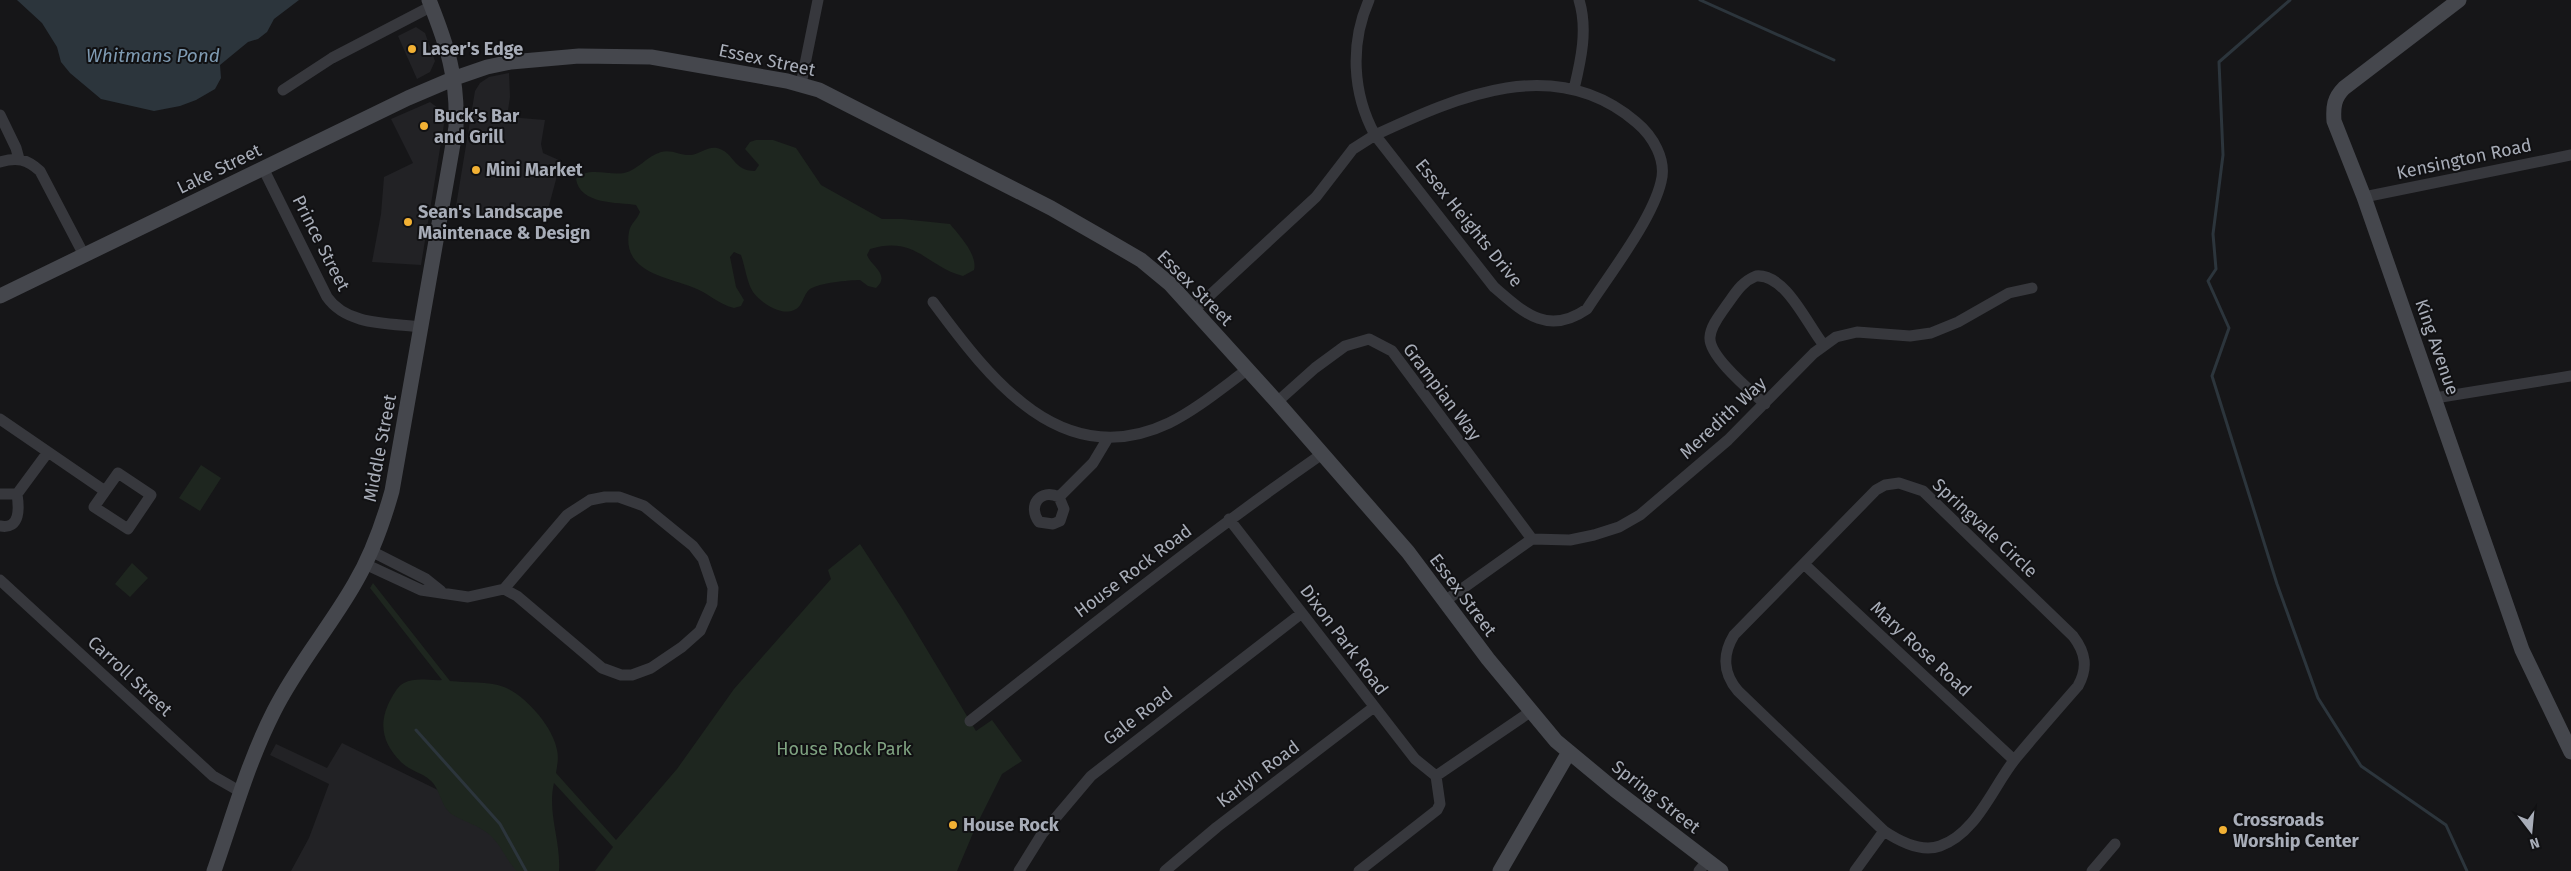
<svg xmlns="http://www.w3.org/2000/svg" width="2571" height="871" font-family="'Fira Sans',sans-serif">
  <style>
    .built { fill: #222225 }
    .green { fill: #1e261f }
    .water { fill: #2c353c }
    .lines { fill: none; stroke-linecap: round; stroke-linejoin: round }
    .stream { stroke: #2c353c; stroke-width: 3 }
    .street { stroke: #37383d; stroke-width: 11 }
    .secondary { stroke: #45474d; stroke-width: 15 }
    .poi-dot { fill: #f2b134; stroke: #111113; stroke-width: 2 }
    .labels { text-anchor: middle; stroke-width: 4; stroke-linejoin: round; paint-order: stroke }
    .poi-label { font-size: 18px; font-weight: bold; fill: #a8adb8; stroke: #111113; text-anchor: start }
    .street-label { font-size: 18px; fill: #a8adb8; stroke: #111113 }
    .park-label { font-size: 18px; fill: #7fa381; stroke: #111113 }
    .water-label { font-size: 19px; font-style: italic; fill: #7f9bb3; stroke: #111113 }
  </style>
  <rect width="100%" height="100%" fill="#161618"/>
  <path class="built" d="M416 27 425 33 435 61 430 72 417 79 398 36Z
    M509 73 510 97 507 117 545 120 541 144 543 153 561 161 547 213 466 214 455 212 475 91 480 83 489 77Z
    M430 102 442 111 444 124 421 265 372 262 381 214 384 177 413 163 391 119Z
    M342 743 497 819 533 871H291L309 838 329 784 270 755 276 744 327 768Z"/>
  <path class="green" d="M756 140H773L796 148 821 185 882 219H902L950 224C959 235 978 255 974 270L963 276C927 267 916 235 870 249L867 255C871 266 891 275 876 288L868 286 860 280C849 280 819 283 810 289 803 294 803 307 794 310 781 316 761 303 753 292 747 283 745 266 741 255L734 252 730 257 736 287 744 300 741 306 734 308C718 304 707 292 692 287 667 277 622 272 629 232 630 224 637 220 640 212L636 205C618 202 580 205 576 179 587 166 610 176 624 173 638 170 647 156 661 152 672 149 681 156 691 155 700 154 708 146 717 148 734 152 733 171 755 171L759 165 745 149 750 142Z
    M201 465 221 478 200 511 179 498Z
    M860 544 903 610 976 731 992 720 1022 761 1002 774 976 826 957 871H595L613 847 554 783C547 813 561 840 559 871H517C506 860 501 845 490 835 478 825 465 822 453 815 440 807 441 789 430 780 421 772 410 771 401 762 381 742 378 721 392 697 395 692 398 686 404 683 415 677 430 681 442 680L370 588 373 583 450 681C467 683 488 681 504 687 526 696 553 727 557 750 559 758 557 766 556 773L616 840 677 769 734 689 831 579 828 570Z
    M132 563 148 578 130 597 115 584Z"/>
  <path class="water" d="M17 0H299L274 19 267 32 258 39 248 42 220 65 221 78 215 89 196 100 180 106 154 111 101 99 70 73 61 62 57 47 42 23Z"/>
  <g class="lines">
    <path class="stream" d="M1700 0 1834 60
      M2290 0 2219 62 2223 155 2213 234 2216 269 2208 281 2229 328 2212 376 2277 584 2318 698 2361 766 2446 825 2467 871
      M416 730 500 824 526 871"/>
    <path class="street" d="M801 84 818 0
      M1574 89C1581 60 1588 29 1579 0
      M283 90 332 58 432 6
      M0 115 16 148 19 159
      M0 162C17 157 27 159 40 171L84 255
      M263 168 327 297C347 326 390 323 422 327
      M2364 197 2571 155
      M933 302C990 379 1062 474 1169 423 1197 409 1222 388 1248 369
      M1194 310 1316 197 1353 149 1375 135 1494 287C1524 313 1548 336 1587 309 1609 275 1652 220 1661 182 1667 160 1653 136 1636 122 1555 53 1459 96 1375 135 1352 93 1350 43 1369 0
      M2435 398 2571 376
      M1277 402 1315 368 1345 346 1369 339 1392 351 1532 539
      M1765 404C1751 391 1708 356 1710 337 1711 325 1720 315 1726 306 1735 294 1741 282 1756 276 1785 273 1807 324 1823 344
      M0 419 105 491
      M118 473 151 495 128 529 94 507Z
      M1899 483 1923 491 2073 636C2086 653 2088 668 2078 686 2057 710 2036 734 2016 758 1993 786 1977 833 1940 846 1921 853 1899 841 1884 831L1738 691C1723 673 1722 655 1734 635L1876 490 1885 485Z
      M0 494H17
      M1059 497C1040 488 1027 506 1039 522L1053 524 1060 521 1064 509 1059 497 1093 463 1108 438
      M1229 519 1415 759 1436 776
      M0 526C21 530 19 507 17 494L48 452
      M371 551 426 579 441 591
      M365 564 421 590 468 597 504 589 517 596 602 668 621 675H632L651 668 682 647 700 631 712 604 713 588 703 559 693 546 644 506 619 497H605L590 500 567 515 504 589
      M1804 564 2014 760
      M0 580 213 776 241 792
      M1445 601 1532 539 1570 540 1594 535 1619 527 1640 515 1728 440 1814 353 1836 337 1857 332 1910 336 1931 333 1958 322 2009 293 2032 288
      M970 721C1086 630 1201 538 1322 454
      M1436 776 1530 712
      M1019 871 1042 834 1091 776 1302 613
      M1165 871 1217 827 1374 707
      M1359 871 1437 810 1440 804 1436 776
      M1699 871 1708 860
      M1855 871 1884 831
      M2092 871 2115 844"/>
    <path class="secondary" d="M2459 0 2344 88C2334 98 2333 107 2334 121L2364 197 2522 650 2571 752
      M0 296 408 98 455 78 487 67 511 62 579 56 651 57 787 81 819 90 1051 208 1105 239 1141 260 1170 284 1277 402 1408 552 1488 659 1556 741 1615 790 1721 871
      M214 871C233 817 248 762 274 711 297 665 330 627 355 583 372 554 383 523 392 491L456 127C458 78 447 45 429 0
      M1500 871 1569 752"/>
  </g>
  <g class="poi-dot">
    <circle cx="412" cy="49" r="5"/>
    <circle cx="424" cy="126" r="5"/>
    <circle cx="476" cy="170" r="5"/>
    <circle cx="408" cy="222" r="5"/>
    <circle cx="953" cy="825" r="5"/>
    <circle cx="2223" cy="830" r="5"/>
  </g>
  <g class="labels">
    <g class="poi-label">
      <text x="422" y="55">Laser's Edge</text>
      <text x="434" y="122">Buck's Bar<tspan x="434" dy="21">and Grill</tspan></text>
      <text x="486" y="176">Mini Market</text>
      <text x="418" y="218">Sean's Landscape<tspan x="418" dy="21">Maintenace &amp; Design</tspan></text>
      <text x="2233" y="826">Crossroads<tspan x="2233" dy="21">Worship Center</tspan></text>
      <text x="963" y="831">House Rock</text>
    </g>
    <g class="street-label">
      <text transform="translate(767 60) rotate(12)" y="6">Essex Street</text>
      <text transform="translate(2464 159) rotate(-12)" y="6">Kensington Road</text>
      <text transform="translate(219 169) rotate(-26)" y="6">Lake Street</text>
      <text transform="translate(1469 223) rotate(51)" y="6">Essex Heights Drive</text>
      <text transform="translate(321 243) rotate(63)" y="6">Prince Street</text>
      <text transform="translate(1195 288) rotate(45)" y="6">Essex Street</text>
      <text transform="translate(2437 347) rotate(71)" y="6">King Avenue</text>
      <text transform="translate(1442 392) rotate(53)" y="6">Grampian Way</text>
      <text transform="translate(1723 418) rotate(-43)" y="6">Meredith Way</text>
      <text transform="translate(380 448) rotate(-79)" y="6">Middle Street</text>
      <text transform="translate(1985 528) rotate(43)" y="6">Springvale Circle</text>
      <text transform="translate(1133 571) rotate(-37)" y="6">House Rock Road</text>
      <text transform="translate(1463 595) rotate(53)" y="6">Essex Street</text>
      <text transform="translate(1344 640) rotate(53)" y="6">Dixon Park Road</text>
      <text transform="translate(1921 649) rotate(43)" y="6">Mary Rose Road</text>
      <text transform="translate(130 676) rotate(43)" y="6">Carroll Street</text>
      <text transform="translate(1138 716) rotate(-38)" y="6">Gale Road</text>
      <text transform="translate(1258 774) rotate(-37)" y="6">Karlyn Road</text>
      <text transform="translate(1656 797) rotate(38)" y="6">Spring Street</text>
    </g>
    <g class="park-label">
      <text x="844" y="755">House Rock Park</text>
    </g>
    <g class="water-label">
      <text x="153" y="62">Whitmans Pond</text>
    </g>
  </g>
  <g transform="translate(2531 831) rotate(164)" stroke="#111113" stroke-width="4" paint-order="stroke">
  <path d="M0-4L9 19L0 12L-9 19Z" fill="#a8adb8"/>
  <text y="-8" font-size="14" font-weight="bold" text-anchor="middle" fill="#a8adb8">N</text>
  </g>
</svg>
